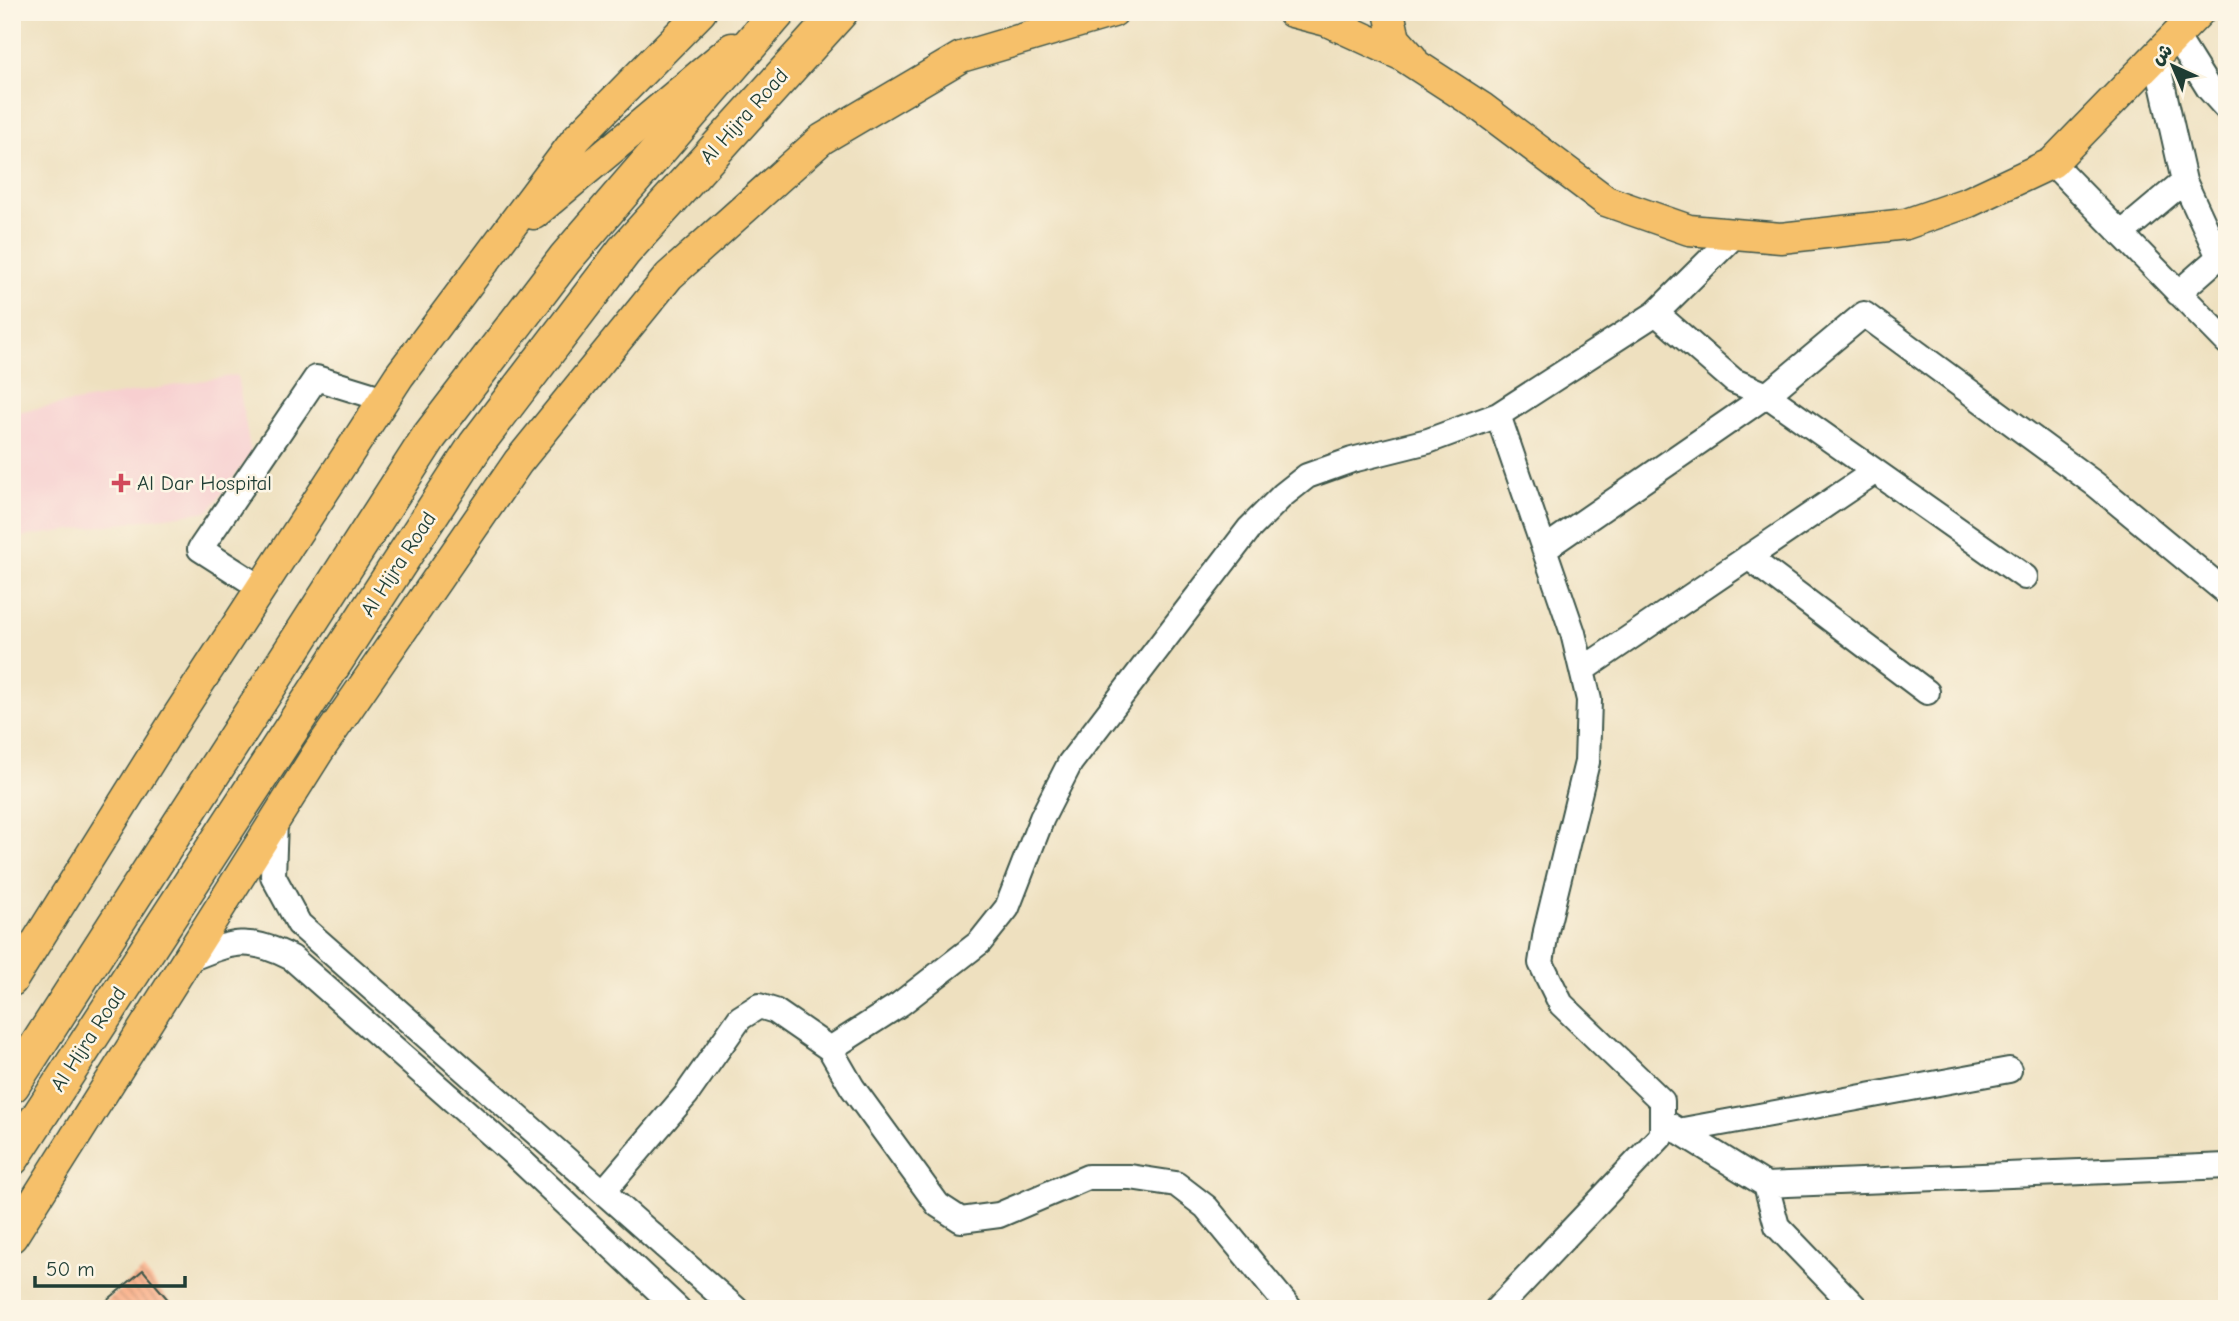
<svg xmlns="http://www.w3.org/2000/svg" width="2239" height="1321" font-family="'Comic Neue','Playpen Sans Arabic',sans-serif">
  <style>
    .built { fill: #f7cfd0 }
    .building { fill: url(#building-back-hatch) }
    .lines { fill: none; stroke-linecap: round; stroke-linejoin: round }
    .minor-casing { stroke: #3e5549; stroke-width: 28 }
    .major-casing { stroke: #3e5549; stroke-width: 33 }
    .highway-casing { stroke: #3e5549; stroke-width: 38 }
    .minor { stroke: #fff; stroke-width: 24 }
    .major { stroke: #f6c06b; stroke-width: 30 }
    .highway { stroke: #f6c06b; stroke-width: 35 }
    .poi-dot { fill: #d1495b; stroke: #fcf5e5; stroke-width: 2.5 }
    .labels { text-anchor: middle; stroke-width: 5; stroke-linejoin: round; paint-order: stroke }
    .street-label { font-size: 21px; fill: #1f3d34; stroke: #fcf5e5 }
    .poi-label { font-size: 21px; fill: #1f3d34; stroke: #fcf5e5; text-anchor: start }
  </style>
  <defs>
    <pattern id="building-back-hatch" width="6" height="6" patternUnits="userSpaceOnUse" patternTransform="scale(1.75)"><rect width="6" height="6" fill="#faaa82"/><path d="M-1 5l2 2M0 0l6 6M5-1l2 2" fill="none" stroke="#ca8c6b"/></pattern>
  </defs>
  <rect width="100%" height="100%" fill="#fcf5e5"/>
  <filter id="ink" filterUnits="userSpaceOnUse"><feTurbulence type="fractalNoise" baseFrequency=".0143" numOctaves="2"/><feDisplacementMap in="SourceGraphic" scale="14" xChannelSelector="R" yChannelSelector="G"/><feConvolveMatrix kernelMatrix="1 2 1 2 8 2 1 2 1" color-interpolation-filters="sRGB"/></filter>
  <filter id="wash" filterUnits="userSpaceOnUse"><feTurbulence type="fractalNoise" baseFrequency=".00686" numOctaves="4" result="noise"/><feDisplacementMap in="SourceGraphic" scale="28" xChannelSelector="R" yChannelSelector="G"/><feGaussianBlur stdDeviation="1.57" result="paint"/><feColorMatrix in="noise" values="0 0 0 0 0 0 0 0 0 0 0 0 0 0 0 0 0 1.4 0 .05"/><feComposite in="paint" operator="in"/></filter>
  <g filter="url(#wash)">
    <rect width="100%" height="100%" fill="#eee0bf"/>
    <path class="built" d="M237 375 251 454 209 511 21 537 12 533V417L21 411Z"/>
    <g id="blocks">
      <path class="building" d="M143 1270 176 1309H97Z"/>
    </g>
  </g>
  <g filter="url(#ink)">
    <use href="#blocks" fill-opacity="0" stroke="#3e5549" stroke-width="2"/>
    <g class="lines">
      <defs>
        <path id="minor" d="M2176 36 2209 89 2227 109
          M2156 57 2184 181
          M2052 163 2227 342
          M2121 234 2184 181 2219 257
          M2178 293 2227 250
          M1656 313 1734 381 1767 395 2025 577
          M1544 549 1767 395 1864 314 2095 484 2227 593
          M1748 557 1927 692
          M261 588 200 549 316 378 384 399
          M1582 670 1874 472
          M275 821 273 876 299 924 736 1309
          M187 960C232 942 247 935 292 958L515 1155 678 1309
          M830 1049 900 1004 980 942 1007 908 1042 818 1070 763 1249 529 1283 495 1307 476 1352 460 1428 441 1498 415 1656 313 1736 234
          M1663 1121 1766 1185 2227 1166
          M1678 1131 2009 1070
          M1766 1185 1777 1226 1857 1309
          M605 1190 686 1095 740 1018 759 1006 775 1011 830 1049 852 1087 938 1205 961 1220 999 1215 1088 1177H1130L1176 1184 1206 1207 1290 1309
          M1497 1309 1662 1135V1101L1561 1004 1541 963 1546 931 1587 762 1589 700 1573 633 1498 415"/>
        <path id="major" d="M1292 12 1327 21 1401 55 1481 107 1606 201 1689 230 1781 238 1906 224 1969 202 2052 163 2199 12
          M1389 12 1395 39 1412 58
          M534 214 732 48
          M12 981 179 714 399 376 577 138 701 12
          M12 1237 318 752 518 462 669 276 822 139 961 57 1113 12"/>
        <path id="highway" d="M12 1085 429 437 565 259 778 12
          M12 1158 476 445 624 251 840 12"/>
      </defs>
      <use href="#minor" class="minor-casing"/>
      <use href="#major" class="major-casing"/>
      <use href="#highway" class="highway-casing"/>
      <use href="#minor" class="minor"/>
      <use href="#major" class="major"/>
      <use href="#highway" class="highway"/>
    </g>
  </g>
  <path class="poi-dot" d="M117.5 472.5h7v7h7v7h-7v7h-7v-7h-7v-7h7z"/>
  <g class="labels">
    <g class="street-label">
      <text transform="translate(744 116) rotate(-48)" y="7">Al Hijra Road</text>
      <text transform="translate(398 564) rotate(-57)" y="7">Al Hijra Road</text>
      <text transform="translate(88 1039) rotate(-57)" y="7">Al Hijra Road</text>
    </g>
    <g class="poi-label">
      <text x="137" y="490">Al Dar Hospital</text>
    </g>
  </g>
  <rect width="2239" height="1321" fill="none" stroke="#fcf5e5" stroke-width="42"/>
  <g transform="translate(2173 66) rotate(316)" stroke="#fcf5e5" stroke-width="5" paint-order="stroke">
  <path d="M0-5L12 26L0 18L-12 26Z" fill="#1f3d34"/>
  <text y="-10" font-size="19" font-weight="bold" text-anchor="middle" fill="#1f3d34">ش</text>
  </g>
  <path d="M35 1276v10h150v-10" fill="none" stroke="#1f3d34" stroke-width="3.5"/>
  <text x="46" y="1276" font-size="21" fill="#1f3d34" stroke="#fcf5e5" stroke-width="5" paint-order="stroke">50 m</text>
</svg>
